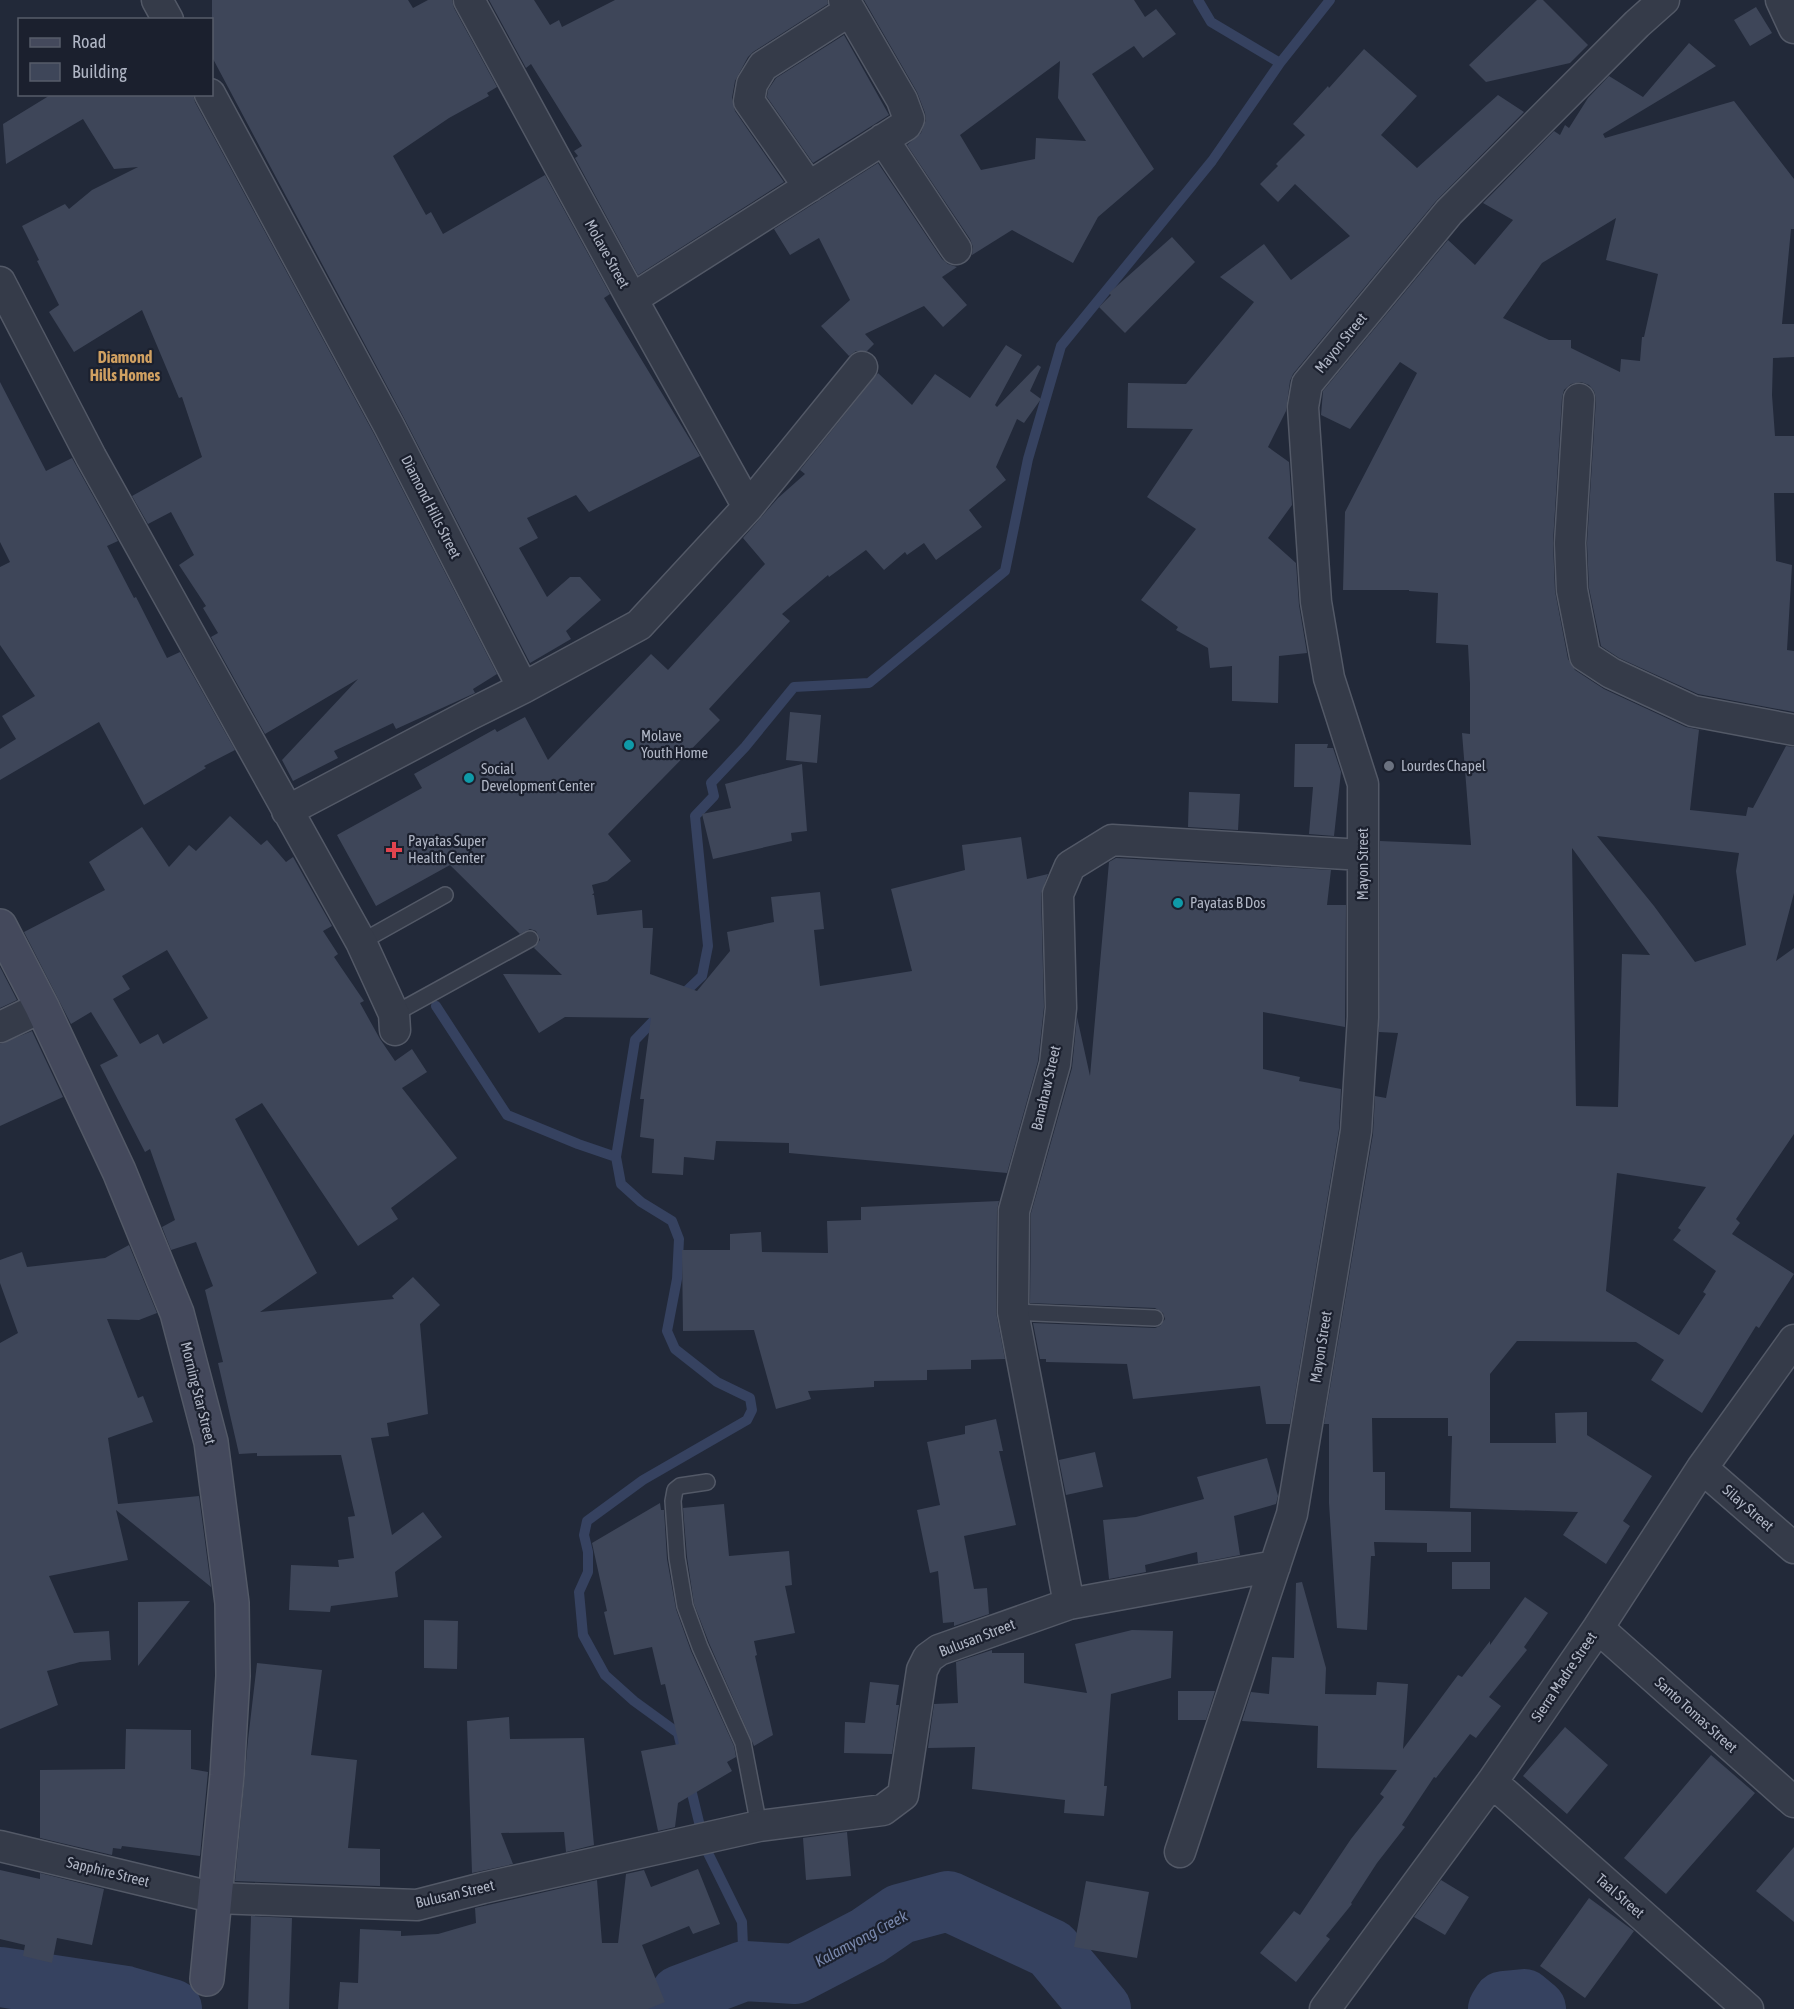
<svg xmlns="http://www.w3.org/2000/svg" width="1794" height="2009" font-family="'Asap Condensed',sans-serif">
  <style>
    .lines { fill: none; stroke-linecap: round; stroke-linejoin: round }
    .stream { stroke: #364260; stroke-width: 10 }
    .river { stroke: #364260; stroke-width: 60 }
    .building { fill: #3e4659; fill-rule: evenodd }
    .lane-casing { stroke: #535967; stroke-width: 18 }
    .street-casing { stroke: #535967; stroke-width: 33 }
    .secondary-casing { stroke: #535967; stroke-width: 36 }
    .lane { stroke: #353b49; stroke-width: 15 }
    .street { stroke: #353b49; stroke-width: 30 }
    .secondary { stroke: #44495c; stroke-width: 33 }
    .culture-dot { fill: #0f9aa8; stroke: #1b202e; stroke-width: 2 }
    .worship-dot { fill: #6b7280; stroke: #1b202e; stroke-width: 2 }
    .health-dot { fill: #e0444e; stroke: #1b202e; stroke-width: 2 }
    .labels { text-anchor: middle; stroke-width: 4.5; stroke-linejoin: round; paint-order: stroke }
    .street-label { font-size: 15px; fill: #b0b6c5; stroke: #1b202e }
    .poi-label { font-size: 15px; fill: #b0b6c5; stroke: #1b202e; text-anchor: start }
    .neighbourhood-label { font-size: 16px; font-weight: bold; fill: #d0a061; stroke: #1b202e }
    .water-label { font-size: 16px; font-style: italic; fill: #7988ad; stroke: #1b202e }
  </style>
  <rect width="100%" height="100%" fill="#222939"/>
  <g class="lines">
    <path class="stream" d="M1280 63 1330 0
      M680 997 702 976 708 946 695 816 714 796 711 783 745 747 794 687 869 683 1005 571 1028 459 1061 346 1212 161 1280 63 1211 22 1198 0
      M436 1006 507 1115 578 1144 616 1157
      M659 1015 635 1040 616 1157 621 1184 641 1202 672 1221 679 1239 677 1279 667 1331 675 1349 717 1382 750 1398 752 1410 747 1420 643 1480 587 1521 584 1535 588 1552V1572L579 1592 583 1635 605 1675 634 1701 678 1733 681 1745
      M689 1781 705 1847 742 1922 744 1971"/>
    <path class="river" d="M0 1977 126 1996 172 2009
      M675 2009 680 1995 744 1971 795 1974 868 1936 900 1914 948 1901 1051 1949 1101 2009
      M1498 2009 1503 2001 1524 1999 1536 2009"/>
  </g>
  <path class="building" d="M212 0H408L413 8 428 0H452L454 8 497 87 487 93 489 96 449 118 393 156 426 215 431 212 443 234 545 175 610 294 604 298 700 456 589 512 576 495 527 518 538 538 519 548 547 597 570 577H580L601 600 566 631 571 639 530 663 404 418 212 57Z
    M489 0H534L550 25 559 20 562 27 615 0H827L828 4 753 52 748 57 735 81 732 98 735 111 784 182 638 275 575 158 578 156 574 151 582 146 531 64 526 68Z
    M864 0H1134L1145 17 1156 9 1176 34 1143 58 1134 46 1092 74 1154 169 1098 217 1073 263 1012 230 972 255 973 247 970 239 907 145 921 133 926 120 925 113 917 92ZM1060 61 1058 98 1086 141 1036 138 1035 159 981 170 960 135Z
    M1537 0H1543L1588 45 1570 63 1486 82 1469 65Z
    M1756 7 1772 33 1750 46 1734 20Z
    M844 35 889 115 813 163 767 97 768 90 776 78Z
    M1689 43 1716 66 1603 134 1605 138 1734 101 1794 179V229H1791L1782 324H1794V357L1773 358 1772 395 1775 436H1794V493H1774L1776 561 1792 565 1787 650 1794 651V712L1698 694 1619 658 1601 646 1589 588 1587 543 1596 399 1594 391 1589 385 1581 382 1571 384 1564 390 1562 398 1553 542 1555 591 1568 659 1575 670 1604 689 1686 727 1705 731 1699 730 1690 810 1746 816 1748 807 1753 808 1786 746 1794 747V893L1776 961 1794 948V1134L1736 1219 1740 1223 1732 1234 1794 1274 1759 1328 1756 1326 1702 1413 1651 1380 1664 1360 1636 1342 1517 1341 1490 1374V1443H1556L1555 1413 1587 1412V1435L1652 1476 1623 1521 1630 1526 1606 1564 1563 1535 1578 1512 1450 1508 1452 1436H1448V1418H1372L1373 1472H1385V1510L1471 1512V1552H1427V1543L1374 1542 1375 1556H1371L1367 1630 1337 1628 1329 1503V1424H1324L1373 1134 1375 1096 1386 1098 1398 1033 1379 1032 1380 841 1471 845 1462 733 1470 734V684L1468 645 1436 643 1438 593 1409 591V590H1343L1345 512 1417 373 1400 362 1350 429 1321 415 1323 391 1448 240 1475 265 1513 220 1483 203 1554 131 1560 135 1565 125 1569 128 1588 98 1609 76 1643 97ZM1616 218 1606 260 1658 274 1644 337H1642L1640 361 1621 359 1620 372 1571 348V340H1549L1503 318 1542 263ZM1597 836 1739 853 1736 871 1746 945 1695 962 1654 906ZM1572 848 1650 955 1622 954 1618 1107 1576 1106ZM1617 1173 1706 1187 1678 1228 1681 1230 1673 1240 1716 1271 1703 1292 1706 1294 1679 1335 1606 1291Z
    M1364 49 1417 96 1381 135 1417 168 1498 95 1524 112 1436 201 1293 374 1290 381 1286 411 1268 447 1289 462 1292 505 1268 538 1296 563 1299 605 1307 653 1279 656 1278 703 1232 701V666L1210 668 1208 648 1176 630 1178 627 1141 600 1196 529 1147 497 1193 429 1127 428 1128 383 1186 384 1254 302 1220 277 1264 244 1291 280 1350 236 1295 184 1278 202 1260 184 1278 166 1276 164 1305 135 1293 124 1328 86 1329 88Z
    M52 94H193L195 102 374 434 497 674 473 689 475 693 396 729 393 723 334 751 338 758 293 781 282 760 358 679 265 734 211 637 218 633 203 608 206 606 179 565 194 555 171 512 148 524 132 496 202 457 182 397 179 398 142 310 74 352 49 312 59 305 37 261 39 260 22 226 65 204 69 209 92 190 138 167 114 169 83 119 6 164 3 124Z
    M878 163 942 259 948 264 957 267 942 277 967 305 943 327 924 306 865 334 874 344 867 351H856L849 356 821 326 850 300 819 238 790 255 774 229Z
    M1172 237 1195 262 1125 333 1099 307 1111 295 1109 293Z
    M1006 345 1022 355 995 405 997 407 1038 365 1041 367 1030 391 1041 399 1024 423 1017 419 996 467 1006 480 969 510 982 527 936 560 924 543 907 555 905 552 884 570 866 550 829 577 828 575 782 614 790 621 709 709 720 720 608 834 631 861 607 881 592 885 594 893 592 895H594L597 915 642 910 643 928H653L650 974 697 991 730 951 727 932 774 922 771 897 820 892 824 929 814 930 820 986 912 971 891 889 965 870 962 845 1021 837 1027 879 1048 874 1041 894 1044 1007 1038 1061 1007 1173 789 1153V1143L716 1141 714 1160 684 1157 683 1175 652 1173 654 1139 640 1137 644 1099H640L651 1018 565 1017 539 1033 503 974 562 975 534 948 540 940 536 931 530 929 520 934 450 865 376 906 337 835 422 788 414 774 495 729 497 732 525 717 548 760 651 654 668 670 765 564 743 538 778 498 805 474 800 470 878 373 912 405 935 374 970 398Z
    M0 382 46 471 72 458 118 541 107 546 134 598 136 597 167 658 180 652 235 750 204 766 206 768 144 805 99 722 0 780V749L16 739 2 716 35 696 0 645V567L10 562 0 542Z
    M790 712 821 715 817 763 786 760Z
    M1295 744H1328L1327 748H1333L1341 772 1334 836 1309 834 1313 787H1294Z
    M802 764 807 831 791 833 792 841 713 859 702 814 731 808 725 784Z
    M1189 792 1240 794 1238 830 1188 827Z
    M230 816 261 845 267 840 286 862 293 857 332 926 323 931 338 954 334 957 364 1001 360 1003 380 1039 395 1061 412 1049 427 1072 402 1088 457 1158 391 1208 398 1219 358 1246 262 1103 235 1119 317 1273 260 1312 394 1299 392 1296 413 1277 440 1305 420 1324 428 1414 387 1423 389 1436 371 1438 392 1535 423 1512 442 1537 395 1572 398 1597 331 1606 330 1612 289 1610 291 1565 339 1567 338 1560 354 1558 348 1517 355 1516 341 1455 257 1456V1453L239 1454 218 1363 223 1362 205 1290 213 1286 196 1242 171 1250 162 1227 175 1220 150 1149 145 1152 100 1065 118 1056 91 1012 71 1024 24 932 105 890 89 862 142 827 169 867 189 845 196 851ZM167 950 208 1018 163 1044 158 1034 140 1044 113 999 130 989 122 976Z
    M1116 858 1331 870 1327 905H1346L1345 1027 1263 1012V1069L1300 1077 1299 1081 1341 1089 1339 1129 1290 1424H1266L1260 1386 1133 1399 1127 1364 1046 1362V1359H1040L1033 1323 1155 1328 1160 1326 1165 1319 1163 1313 1155 1308 1030 1303 1031 1213 1072 1068 1077 1017 1090 1076 1109 862Z
    M0 967 17 1000 0 1008Z
    M32 1031 63 1097 0 1126V1044Z
    M999 1201 997 1211 996 1312 1005 1359 971 1360V1369L927 1370V1380L874 1381V1387L808 1391 811 1399 776 1409 754 1330 683 1331 682 1250H730V1234L761 1232 762 1252 828 1253 827 1221 861 1220V1207Z
    M129 1245 157 1313 139 1320 107 1319 138 1398 143 1396 153 1422 108 1438 118 1504 199 1496 211 1587 116 1510 128 1560 49 1576 74 1633 109 1631 111 1660 80 1662 47 1671 58 1705 0 1729V1343L18 1333 0 1283V1260L22 1252 27 1267 105 1258Z
    M996 1419 1003 1451H999L1016 1525 964 1536 974 1589 987 1588 989 1614 954 1626V1622L943 1623 938 1571 930 1573 917 1510 940 1505 927 1442 965 1434V1426Z
    M1095 1452 1103 1487 1066 1495 1059 1460Z
    M1267 1458 1278 1496 1276 1504 1234 1516 1240 1555 1198 1563 1197 1552 1145 1565 1146 1572 1109 1579 1103 1520 1136 1517 1204 1499 1197 1477Z
    M660 1503 661 1510H664L667 1559 676 1609 691 1651 734 1746 736 1757 727 1762 732 1771 678 1803 675 1827 658 1831 641 1751 679 1744 665 1684 661 1685 652 1647 614 1655 604 1612 607 1611 592 1543Z
    M724 1504 729 1556 789 1551 792 1585 785 1586 795 1633 754 1641 757 1655 755 1656 773 1735 754 1746 709 1643 694 1604 687 1557 683 1508Z
    M1452 1562H1490V1589H1452Z
    M1302 1582 1326 1668 1325 1694 1376 1695 1377 1682 1408 1684 1403 1749 1458 1675 1462 1677 1490 1641V1645L1525 1597 1548 1613 1524 1647 1527 1650 1489 1697 1501 1706 1476 1738 1470 1734 1436 1778 1434 1777 1402 1825 1405 1827 1377 1863 1351 1903 1352 1904 1326 1936 1330 1939 1296 1982 1260 1953 1294 1911 1300 1915 1351 1839 1384 1797 1380 1794 1397 1770 1317 1768 1318 1726 1242 1721 1251 1692 1269 1694 1272 1657 1294 1658 1296 1583Z
    M190 1601 138 1666V1602Z
    M424 1620 458 1621 457 1669 424 1668Z
    M1132 1630 1173 1631 1171 1678 1111 1694 1104 1786H1107L1104 1816 1064 1813 1065 1800 972 1789 975 1747 928 1748 934 1704 958 1703 956 1662 992 1650V1653H1024V1683L1087 1693 1075 1644Z
    M257 1663 322 1670 311 1755 357 1760 348 1848 380 1849V1886L235 1881 248 1740Z
    M870 1682 899 1685 896 1705H899L892 1754 844 1753 845 1722 865 1723Z
    M1178 1691H1215L1206 1720H1178Z
    M509 1717 510 1739 584 1738 594 1845 566 1852 564 1832 501 1833 513 1864 472 1873 467 1721Z
    M1565 1727 1608 1765 1567 1814 1523 1776Z
    M126 1729 191 1730V1769L208 1772 200 1856 122 1846 121 1849 113 1848 112 1855 40 1838V1770L125 1769Z
    M1711 1755 1755 1793 1666 1894 1624 1858Z
    M847 1832 851 1876 806 1880 803 1838Z
    M1794 1847V1922L1756 1891Z
    M698 1869 720 1924 693 1934 689 1926 642 1945 665 2002 648 2009H338L340 1982 358 1983 360 1929 401 1931V1936L438 1934 476 1923 475 1908 597 1880 602 1943H618L626 1874 644 1870 651 1887Z
    M0 1870 40 1879V1873L104 1889 92 1945 57 1938 52 1963 23 1956 25 1945 0 1939Z
    M1441 1880 1469 1897 1445 1935 1414 1917Z
    M1086 1881 1149 1892 1137 1958 1074 1947Z
    M1589 1898 1634 1931 1585 1998 1540 1966Z
    M251 1916 292 1918 289 2009H248Z"/>
  <g class="lines">
    <defs>
      <path id="lane" d="M361 942 445 895
        M394 1014 530 939
        M1013 1312 1155 1318
        M707 1482 680 1486 675 1490 673 1501 677 1558 685 1606 700 1647 743 1743 759 1826"/>
      <path id="street" d="M157 0 168 20
        M469 0 632 299 748 507
        M1781 0 1794 28
        M210 94 389 426 523 688
        M883 139 956 249
        M809 187 749 101 752 84 763 66 849 11
        M0 282 91 457 361 942 394 1014 395 1030
        M632 299 906 125 909 119 902 100 844 0
        M1579 399 1570 543 1572 590 1585 656 1611 673 1693 711 1794 730
        M287 811 469 715 523 688 639 625 748 507 862 367
        M0 1027 42 1007
        M1702 1468 1794 1548
        M1069 1604 1013 1312 1014 1211 1055 1064 1061 1008 1058 894 1070 866 1112 840 1363 855
        M1598 1628 1794 1802
        M1492 1782 1748 2009
        M0 1846 216 1898 417 1905 483 1888 759 1826 883 1810 903 1795 922 1670 928 1658 939 1650 1069 1604 1275 1566
        M1180 1852 1292 1514 1356 1131 1363 1017V784L1329 678 1316 602 1303 407 1307 384 1449 212 1637 24 1664 0
        M1325 2009 1492 1782 1598 1628 1702 1468 1794 1340"/>
      <path id="secondary" d="M0 926 42 1007 119 1171 177 1313 211 1442 232 1603 233 1676 227 1775 207 1979"/>
    </defs>
    <use href="#lane" class="lane-casing"/>
    <use href="#street" class="street-casing"/>
    <use href="#secondary" class="secondary-casing"/>
    <use href="#lane" class="lane"/>
    <use href="#street" class="street"/>
    <use href="#secondary" class="secondary"/>
  </g>
  <g class="culture-dot">
    <circle cx="629" cy="745" r="6"/>
    <circle cx="469" cy="778" r="6"/>
    <circle cx="1178" cy="903" r="6"/>
  </g>
  <circle class="worship-dot" cx="1389" cy="766" r="6"/>
  <path class="health-dot" d="M391 841h6v6h6v6h-6v6h-6v-6h-6v-6h6z"/>
  <g class="labels">
    <g class="street-label">
      <text transform="translate(607 254) rotate(61)" y="5">Molave Street</text>
      <text transform="translate(1341 343) rotate(-51)" y="5">Mayon Street</text>
      <text transform="translate(431 507) rotate(63)" y="5">Diamond Hills Street</text>
      <text transform="translate(1363 864) rotate(-90)" y="5">Mayon Street</text>
      <text transform="translate(1046 1088) rotate(-77)" y="5">Banahaw Street</text>
      <text transform="translate(1321 1347) rotate(-81)" y="5">Mayon Street</text>
      <text transform="translate(198 1393) rotate(76)" y="5">Morning Star Street</text>
      <text transform="translate(1748 1508) rotate(41)" y="5">Silay Street</text>
      <text transform="translate(977 1638) rotate(-21)" y="5">Bulusan Street</text>
      <text transform="translate(1564 1677) rotate(-56)" y="5">Sierra Madre Street</text>
      <text transform="translate(1696 1715) rotate(42)" y="5">Santo Tomas Street</text>
      <text transform="translate(108 1872) rotate(14)" y="5">Sapphire Street</text>
      <text transform="translate(455 1894) rotate(-13)" y="5">Bulusan Street</text>
      <text transform="translate(1620 1896) rotate(41)" y="5">Taal Street</text>
    </g>
    <g class="poi-label">
      <text x="641" y="741">Molave<tspan x="641" dy="17">Youth Home</tspan></text>
      <text x="1401" y="771">Lourdes Chapel</text>
      <text x="481" y="774">Social<tspan x="481" dy="17">Development Center</tspan></text>
      <text x="408" y="846">Payatas Super<tspan x="408" dy="17">Health Center</tspan></text>
      <text x="1190" y="908">Payatas B Dos</text>
    </g>
    <g class="neighbourhood-label">
      <text x="125" y="363">Diamond<tspan x="125" dy="18">Hills Homes</tspan></text>
    </g>
    <g class="water-label">
      <text transform="translate(861 1938) rotate(-28)" y="6">Kalamyong Creek</text>
    </g>
  </g>
  <rect x="18" y="18" width="195" height="78" fill="#1b202e" stroke="#575c6a" stroke-width="1.5"/>
  <rect x="30" y="38" width="30" height="9" fill="#44495c" stroke="#575c6a" stroke-width="1.5"/>
  <text x="72" y="48" font-size="18" fill="#b0b6c5">Road</text>
  <rect x="30" y="63" width="30" height="18" fill="#3e4659" stroke="#575c6a" stroke-width="1.5"/>
  <text x="72" y="78" font-size="18" fill="#b0b6c5">Building</text>
</svg>
